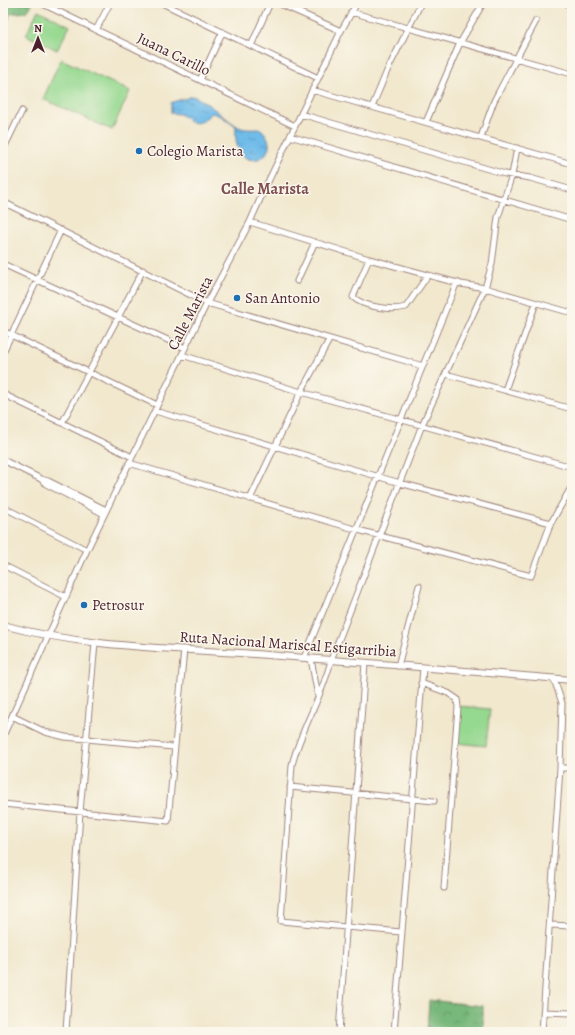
<svg xmlns="http://www.w3.org/2000/svg" width="575" height="1035" font-family="Alegreya,serif">
  <style>
    .forest { fill: url(#forest-crowns); stroke: #616c52 }
    .pitch { fill: #95d88f; stroke: #707c5d }
    .water { fill: url(#water-ripples); stroke: #5c6e8a }
    .lines { fill: none; stroke-linecap: round; stroke-linejoin: round }
    .minor-casing { stroke: #9e847c; stroke-width: 7 }
    .major-casing { stroke: #9e847c; stroke-width: 8 }
    .minor { stroke: #fff; stroke-width: 5 }
    .major { stroke: #fff; stroke-width: 6 }
    .poi-dot { fill: #1f6fb2; stroke: #fbf7ec; stroke-width: 1.5 }
    .labels { text-anchor: middle; stroke-width: 3; stroke-linejoin: round; paint-order: stroke }
    .street-label { font-size: 15px; fill: #4a1f2b; stroke: #fbf7ec }
    .poi-label { font-size: 15px; fill: #4a1f2b; stroke: #fbf7ec; text-anchor: start }
    .neighbourhood-label { font-size: 16px; font-weight: bold; fill: #804f51; stroke: #fbf7ec }
  </style>
  <defs>
    <pattern id="forest-crowns" width="20" height="18" patternUnits="userSpaceOnUse"><rect width="20" height="18" fill="#78b87a"/><path d="M2 6a3 3 0 1 1 6 0M12 15a3 3 0 1 1 6 0" fill="none" stroke="#649564"/></pattern>
    <pattern id="water-ripples" width="26" height="14" patternUnits="userSpaceOnUse"><rect width="26" height="14" fill="#6fbce9"/><path d="M2 4q2-2 4 0t4 0M15 11q2-2 4 0t4 0" fill="none" stroke="#5d98bd"/></pattern>
  </defs>
  <rect width="100%" height="100%" fill="#fbf7ec"/>
  <filter id="ink" filterUnits="userSpaceOnUse"><feTurbulence type="fractalNoise" baseFrequency=".025" numOctaves="2"/><feDisplacementMap in="SourceGraphic" scale="8" xChannelSelector="R" yChannelSelector="G"/><feConvolveMatrix kernelMatrix="1 2 1 2 8 2 1 2 1" color-interpolation-filters="sRGB"/></filter>
  <filter id="wash" filterUnits="userSpaceOnUse"><feTurbulence type="fractalNoise" baseFrequency=".012" numOctaves="4" result="noise"/><feDisplacementMap in="SourceGraphic" scale="16" xChannelSelector="R" yChannelSelector="G"/><feGaussianBlur stdDeviation="0.9" result="paint"/><feColorMatrix in="noise" values="0 0 0 0 0 0 0 0 0 0 0 0 0 0 0 0 0 1.4 0 .05"/><feComposite in="paint" operator="in"/></filter>
  <g filter="url(#wash)">
    <rect width="100%" height="100%" fill="#f1e8ce"/>
    <path class="forest" d="M3 3H32C28 16 21 11 10 14L3 38Z
      M429 1000 483 1006V1032H427Z"/>
    <path class="pitch" d="M38 10 70 26 57 50 26 35Z
      M61 59 130 91 112 130 43 99Z
      M459 706 490 709 486 746 456 743Z"/>
    <path class="water" d="M191 96C203 97 229 123 241 128 247 130 255 129 261 129 290 157 231 182 236 127L221 116 212 113 201 122 192 123 180 114 171 113V103C178 99 185 100 191 96Z"/>
  </g>
  <g filter="url(#ink)">
    <g class="lines">
      <defs>
        <path id="minor" d="M41 3 295 126
          M162 3 318 78
          M278 3 341 31
          M566 3 572 6
          M351 12 572 74
          M96 30 110 3
          M251 46 270 3
          M200 80 222 33
          M312 90 572 164
          M372 107 387 71 421 3
          M301 114 505 174 530 178 572 190
          M426 122 460 43 482 5
          M290 136 572 220
          M481 137 494 101 536 21
          M3 150 22 111
          M3 202 207 303 423 366
          M250 222 369 259 461 284 485 288 572 313
          M369 259 353 297C363 307 392 311 406 307L428 275
          M3 264 185 348
          M297 281 315 242
          M3 331 157 405
          M3 352 61 230
          M182 355 301 392 572 467
          M446 374 572 409
          M505 390 536 303
          M3 394 132 457
          M155 411 400 483 551 523
          M62 423 143 270
          M3 460 41 479
          M129 463 358 530 531 576 551 523 572 486
          M250 499 301 392 329 340
          M3 507 87 550
          M104 514 46 484 41 479 48 481 106 510
          M3 565 66 597
          M304 658 457 282
          M311 659 318 696
          M398 666 419 586
          M421 683 448 693 457 699 458 707 444 888
          M12 716 45 732 65 737 173 747
          M3 736 87 550 207 303 250 222 265 188 341 31 357 3
          M560 768H572
          M290 787 434 801
          M3 804 168 821 184 649
          M550 925 572 926
          M401 932 281 921 292 765C301 728 323 696 331 660L422 425 485 288 492 264 498 217 512 175 517 148
          M543 1012 572 1013
          M66 1032 80 812 95 643
          M339 1032 365 663
          M394 1032 423 668
          M542 1032 560 768 562 703 554 679"/>
        <path id="major" d="M3 625C85 648 171 648 255 654 361 662 466 671 572 680"/>
      </defs>
      <use href="#minor" class="minor-casing"/>
      <use href="#major" class="major-casing"/>
      <use href="#minor" class="minor"/>
      <use href="#major" class="major"/>
    </g>
  </g>
  <g class="poi-dot">
    <circle cx="139" cy="151" r="4"/>
    <circle cx="237" cy="298" r="4"/>
    <circle cx="84" cy="605" r="4"/>
  </g>
  <g class="labels">
    <g class="street-label">
      <text transform="translate(174 54) rotate(26)" y="5">Juana Carillo</text>
      <text transform="translate(190 313) rotate(-63)" y="5">Calle Marista</text>
      <text transform="translate(288 644) rotate(4)" y="5">Ruta Nacional Mariscal Estigarribia</text>
    </g>
    <g class="poi-label">
      <text x="147" y="156">Colegio Marista</text>
      <text x="245" y="303">San Antonio</text>
      <text x="92" y="610">Petrosur</text>
    </g>
    <g class="neighbourhood-label">
      <text x="265" y="194">Calle Marista</text>
    </g>
  </g>
  <rect width="575" height="1035" fill="none" stroke="#fbf7ec" stroke-width="16"/>
  <g transform="translate(38 38)" stroke="#fbf7ec" stroke-width="3" paint-order="stroke">
  <path d="M0-3L7 15L0 10L-7 15Z" fill="#4a1f2b"/>
  <text y="-6" font-size="11" font-weight="bold" text-anchor="middle" fill="#4a1f2b">N</text>
  </g>
</svg>
